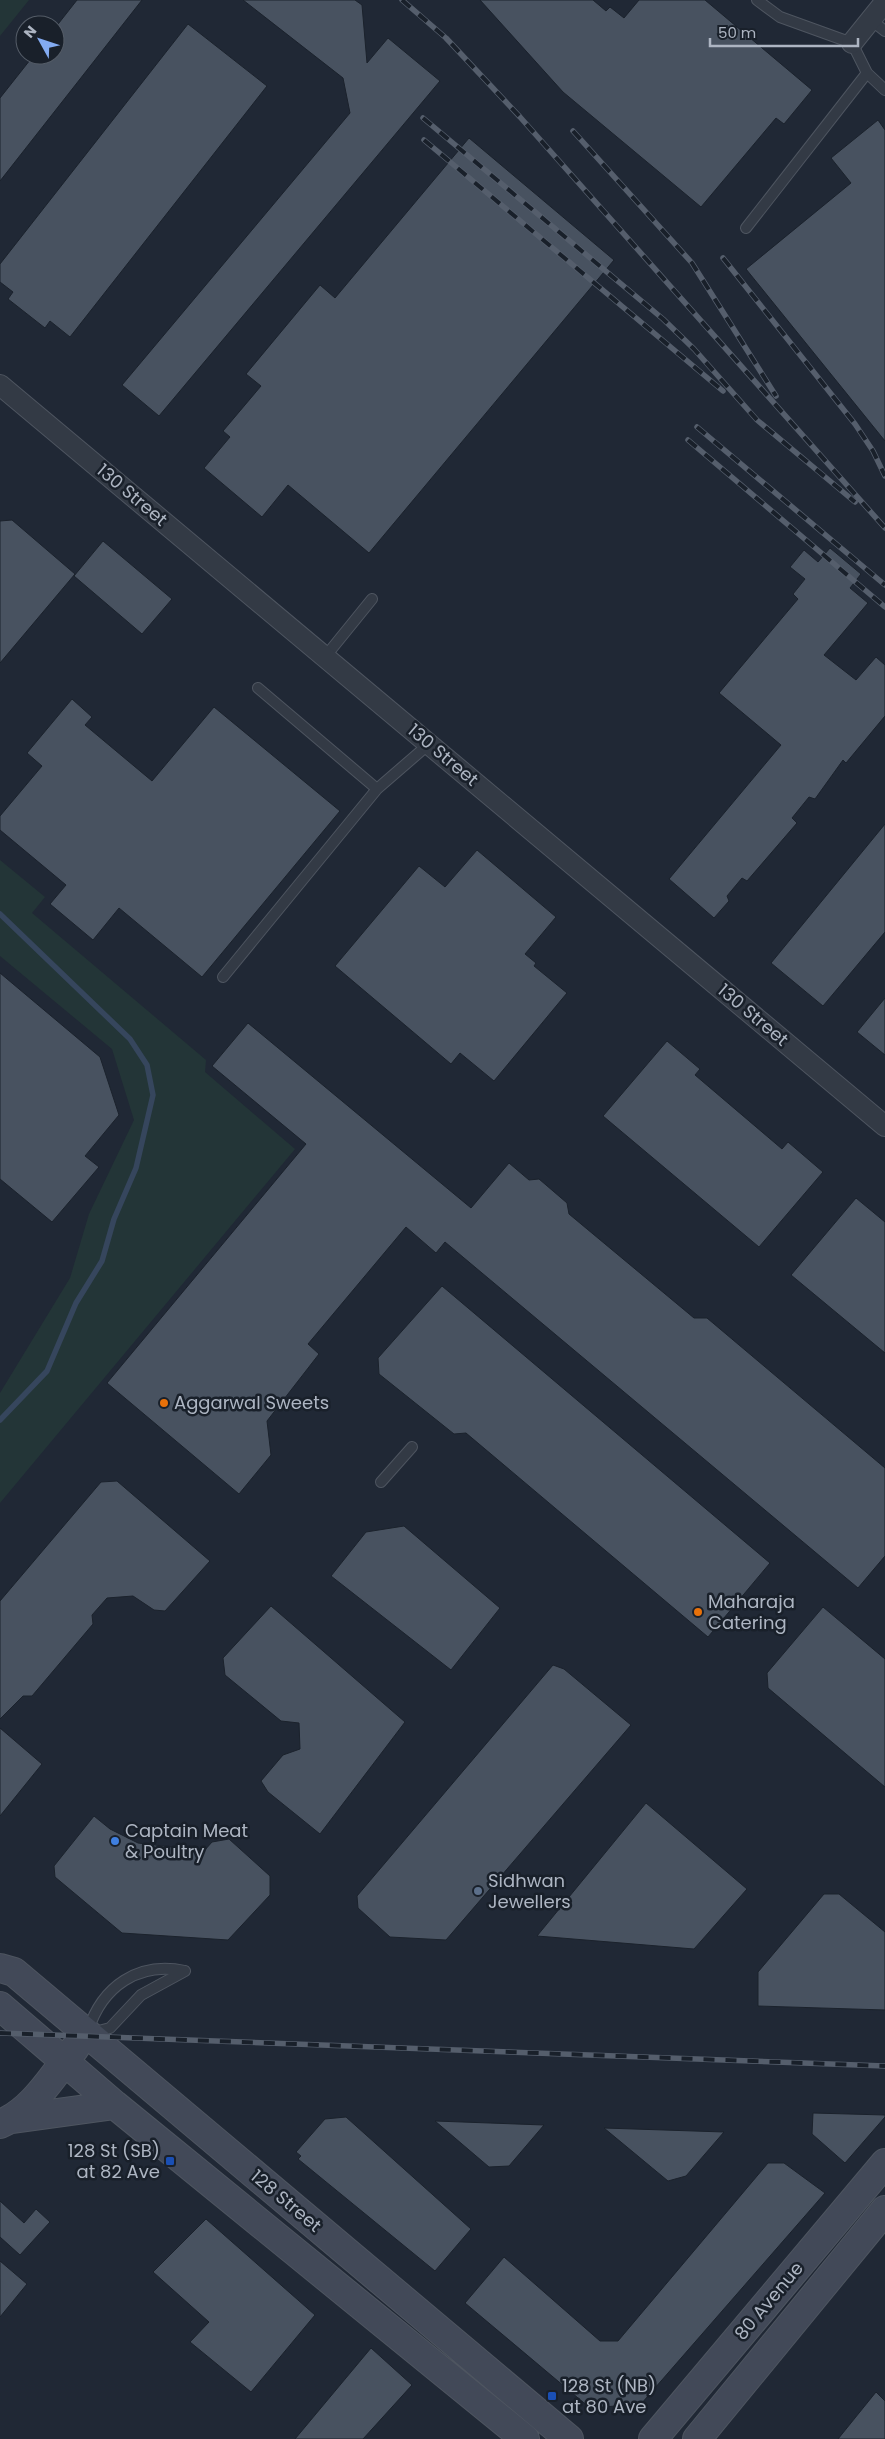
<svg xmlns="http://www.w3.org/2000/svg" width="885" height="2439" font-family="Poppins,sans-serif">
  <style>
    .green { fill: #233537 }
    .lines { fill: none; stroke-linecap: round; stroke-linejoin: round }
    .stream { stroke: #36465d; stroke-width: 5.5 }
    .building { fill: #485260; stroke: #1b222c }
    .lane-casing { stroke: #4e5560; stroke-width: 12 }
    .street-casing { stroke: #4e5560; stroke-width: 22 }
    .secondary-casing { stroke: #4e5560; stroke-width: 30 }
    .lane { stroke: #333a45; stroke-width: 10 }
    .street { stroke: #333a45; stroke-width: 20 }
    .secondary { stroke: #424958; stroke-width: 28 }
    .rail-casing { stroke: #555e6c; stroke-width: 5.5 }
    .rail { stroke: #19202a; stroke-width: 4; stroke-dasharray: 11; stroke-linecap: butt }
    .food-dot { fill: #e8710a; stroke: #19202a; stroke-width: 2 }
    .shop-dot { fill: #3f7fe0; stroke: #19202a; stroke-width: 2 }
    .service-dot { fill: #5c6f8a; stroke: #19202a; stroke-width: 2 }
    .transit-dot { fill: #1a4fb4; stroke: #19202a; stroke-width: 2 }
    .labels { text-anchor: middle; stroke-width: 5; stroke-linejoin: round; paint-order: stroke }
    .street-label { font-size: 18px; fill: #adb5c2; stroke: #19202a }
    .poi-label { font-size: 18px; fill: #adb5c2; stroke: #19202a; text-anchor: start }
  </style>
  <rect width="100%" height="100%" fill="#202835"/>
  <path class="green" d="M0 0H29L0 36Z
    M0 860 45 897 32 913 206 1060 205 1072 295 1149 0 1503V1393L70 1278 89 1214 134 1120 112 1049 0 956Z"/>
  <g class="lines">
    <path class="stream" d="M0 914 130 1039 147 1065 153 1095 136 1168 114 1219 102 1261 76 1303 47 1371 0 1420"/>
  </g>
  <path class="building" d="M77 0H142L0 181V98L34 55H55V28Z
    M243 0H355L362 5 367 63 388 38 440 81 159 416 122 385 350 113 343 78Z
    M480 0H593L606 11 610 7 624 18 639 0H705L812 90 784 124 776 118 701 207 563 92Z
    M188 24 267 86 70 337 50 321 45 328 8 299 13 292 0 282V264Z
    M878 120 885 130V441L746 269 851 183 831 158Z
    M469 138 614 260 369 553 288 485 262 517 204 468 230 437 223 431 261 386 246 374 320 285 335 298Z
    M12 520 75 574 0 663V521Z
    M103 541 172 599 142 634 74 576Z
    M830 548 861 574 850 588 868 603 824 655 856 680 876 657 885 665V716L846 763 843 760 815 799 809 797 792 818 797 823 747 881 742 878 727 896 729 901 714 918 669 879 781 745 719 693 798 599 793 594 805 579 790 567 804 550 818 562Z
    M72 699 92 717 85 725 152 781 214 707 340 811 202 977 119 908 93 940 50 904 66 885 0 830V816L42 766 27 753Z
    M885 824V932L823 1006 771 963Z
    M477 850 556 917 525 954 536 963 534 966 567 993 494 1081 460 1053 451 1064 335 966 419 866 445 887Z
    M0 973 100 1057 119 1115 85 1156 99 1167 52 1222 0 1179Z
    M885 998V1055L857 1032Z
    M248 1023 471 1208 509 1163 529 1180 539 1179 567 1203 569 1214 694 1318H707L885 1468V1556L858 1588 445 1242 436 1253 406 1227 308 1344 319 1354 267 1421 271 1455 239 1494 107 1383 306 1144 212 1066Z
    M667 1041 700 1069 695 1075 782 1149 788 1142 823 1172 759 1247 603 1116Z
    M856 1198 885 1222V1353L791 1275Z
    M442 1286 770 1563 708 1637 466 1433 454 1434 379 1374 378 1358Z
    M117 1481 210 1561 165 1611 154 1610 133 1596 107 1598 92 1615 93 1624 32 1696H23L0 1719V1601L101 1482Z
    M404 1526 500 1608 451 1670 331 1576 366 1532Z
    M271 1606 405 1722 320 1834 268 1792 261 1781 283 1755 300 1749 299 1723 281 1721 225 1675 223 1658Z
    M823 1607 885 1659V1787L768 1688 767 1673Z
    M553 1665 564 1669 631 1725 446 1940 390 1937 358 1908 357 1896Z
    M0 1728 42 1764 0 1816Z
    M646 1803 747 1889 694 1949 537 1936Z
    M94 1816 110 1829 138 1843 204 1851 212 1842 229 1839 270 1876V1895L228 1940 122 1933 55 1877 54 1866Z
    M824 1894H839L885 1932V2010L758 2006V1972Z
    M813 2113 885 2115V2117L845 2163 812 2134Z
    M346 2117 471 2229 435 2271 298 2159 301 2156 296 2152 325 2119Z
    M435 2121 544 2125 509 2166 489 2167Z
    M604 2128 724 2132 686 2176 668 2181Z
    M768 2163H784L825 2193 641 2404 590 2408 465 2303 504 2257 600 2341H618Z
    M0 2201 24 2223 36 2209 50 2222 20 2255 0 2237Z
    M206 2219 315 2315 251 2392 190 2342 209 2322 153 2272Z
    M0 2261 27 2284 0 2317Z
    M371 2348 412 2385 363 2439H295Z
    M876 2392 885 2401V2439H838Z"/>
  <g class="lines">
    <defs>
      <path id="lane" d="M757 0 780 17 852 43 867 73 885 90
        M871 20 885 31
        M746 228 867 73
        M325 657 372 599
        M258 688 377 789
        M223 977 377 789 429 744
        M381 1482 412 1447
        M88 2031C102 1986 139 1961 185 1971
        M91 2033 110 2028 141 1995 185 1971"/>
      <path id="street" d="M852 43 885 2
        M0 385 885 1126"/>
      <path id="secondary" d="M0 1968 14 1972 569 2439
        M0 2006 115 2105 525 2439
        M13 2119 115 2105
        M0 2124C33 2111 53 2075 75 2048
        M653 2439 885 2163
        M697 2439 885 2210"/>
    </defs>
    <use href="#lane" class="lane-casing"/>
    <use href="#street" class="street-casing"/>
    <use href="#secondary" class="secondary-casing"/>
    <use href="#lane" class="lane"/>
    <use href="#street" class="street"/>
    <use href="#secondary" class="secondary"/>
    <defs>
      <path id="rail" d="M402 0 446 38 520 117 885 528
        M423 118 663 319 694 349 757 420 855 502
        M573 131 692 263 776 396
        M424 140 723 391
        M723 258 855 424 873 451 885 476
        M697 427 885 585
        M688 440 885 607
        M0 2033 885 2066"/>
    </defs>
    <use href="#rail" class="rail-casing"/>
    <use href="#rail" class="rail"/>
  </g>
  <g class="food-dot">
    <circle cx="164" cy="1403" r="5"/>
    <circle cx="698" cy="1612" r="5"/>
  </g>
  <circle class="shop-dot" cx="115" cy="1841" r="5"/>
  <circle class="service-dot" cx="478" cy="1891" r="5"/>
  <g class="transit-dot">
    <rect x="165" y="2156" width="10" height="10" rx="2.5"/>
    <rect x="547" y="2391" width="10" height="10" rx="2.5"/>
  </g>
  <g class="labels">
    <g class="street-label">
      <text transform="translate(132 495) rotate(40)" y="6">130 Street</text>
      <text transform="translate(443 755) rotate(40)" y="6">130 Street</text>
      <text transform="translate(753 1015) rotate(40)" y="6">130 Street</text>
      <text transform="translate(286 2201) rotate(40)" y="6">128 Street</text>
      <text transform="translate(769 2301) rotate(-50)" y="6">80 Avenue</text>
    </g>
    <g class="poi-label">
      <text x="174" y="1409">Aggarwal Sweets</text>
      <text x="708" y="1608">Maharaja<tspan x="708" dy="21">Catering</tspan></text>
      <text x="125" y="1837">Captain Meat<tspan x="125" dy="21">&amp; Poultry</tspan></text>
      <text x="488" y="1887">Sidhwan<tspan x="488" dy="21">Jewellers</tspan></text>
      <text x="160" y="2157" text-anchor="end">128 St (SB)<tspan x="160" dy="21">at 82 Ave</tspan></text>
      <text x="562" y="2392">128 St (NB)<tspan x="562" dy="21">at 80 Ave</tspan></text>
    </g>
  </g>
  <g transform="translate(40 40) rotate(310)"><circle r="24" fill="#19202a" stroke="#545c67"/>
  <path d="M0-4L9 19L0 12L-9 19Z" fill="#83abf2"/>
  <text y="-8" font-size="14" font-weight="bold" text-anchor="middle" fill="#adb5c2">N</text>
  </g>
  <path d="M710 38v8h148v-8" fill="none" stroke="#adb5c2" stroke-width="2.5"/>
  <text x="718" y="38" font-size="15" fill="#adb5c2" stroke="#19202a" stroke-width="4" paint-order="stroke">50 m</text>
</svg>
